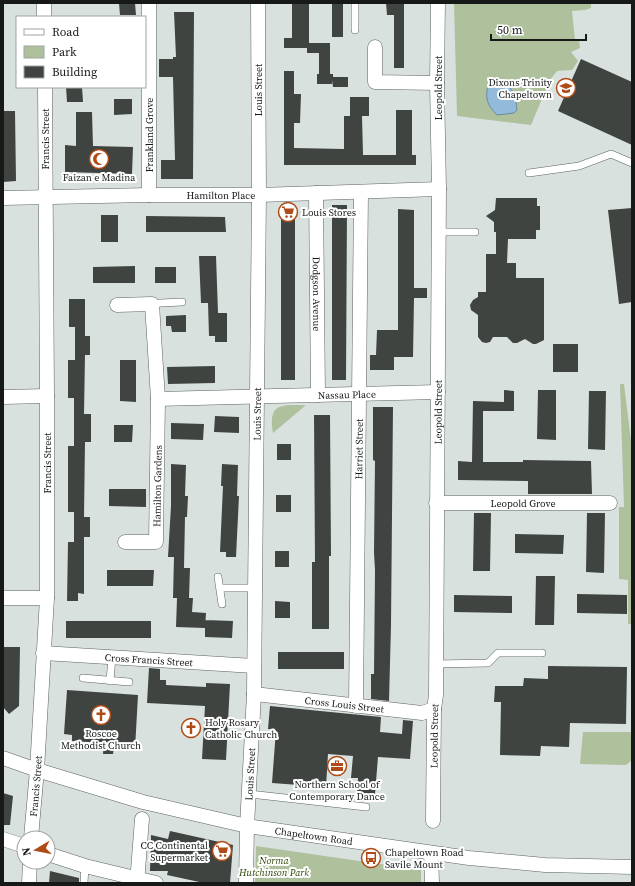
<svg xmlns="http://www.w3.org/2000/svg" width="635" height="886" font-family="'Source Serif 4',serif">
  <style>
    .green { fill: #aec09c }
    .water { fill: #92bbdb; stroke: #6d8aa0 }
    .building { fill: #3f4441 }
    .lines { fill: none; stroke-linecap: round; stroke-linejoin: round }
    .service-casing { stroke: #5c6261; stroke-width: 8 }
    .minor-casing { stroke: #5c6261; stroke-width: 15 }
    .service { stroke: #fff; stroke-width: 7 }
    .minor { stroke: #fff; stroke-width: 14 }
    .labels { text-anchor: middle; stroke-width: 4; stroke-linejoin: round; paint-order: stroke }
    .poi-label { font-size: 10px; fill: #161918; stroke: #fff }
    .street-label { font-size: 10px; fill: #161918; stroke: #fff }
    .park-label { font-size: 10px; font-style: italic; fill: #2d4602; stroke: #fff }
  </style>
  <rect width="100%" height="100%" fill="#d9e1df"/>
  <path class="green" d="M454 3H591V8L585 10 572 11 575 40H579L580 48 571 52 578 61 572 70 557 71 550 80 531 125 457 116Z
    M620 384H624L632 449V624H628V580L619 579V507H624Z
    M306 405 273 433C272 427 271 419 273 414 276 402 297 406 306 405Z
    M583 732H632V760L626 765 580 764Z
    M256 846 421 870V883H255Z"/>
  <path class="water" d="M495 82C513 84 515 93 517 110L514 113 497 115C487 105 485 99 488 85Z"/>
  <path class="building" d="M119 3H135L136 15H120Z
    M292 3H309V43H330V74H333V77H348V87H333L332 80V84H317V74H319V53H307V48H284V38H292Z
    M332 3H343V37H332Z
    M386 3H404V68H394V15H387Z
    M174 12H194L193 179H161V160H175L173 77H159V59H173V57H176Z
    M581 59 632 82V145L558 111Z
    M284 71H294V94H301L300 123H294V148L344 149V116H350V97H369V116H362L363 155H396V110H412V155H416V165H284Z
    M66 87H82L83 102H67Z
    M114 99H132V114L114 115Z
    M3 111H15L16 181 3 182Z
    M76 112H92L93 146 133 147 132 174 65 172V145L76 146Z
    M496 198H537V206H540V230H536V239H508L507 263H516V278H544V340L536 344H533L525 339 517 343H513L507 337H493L490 342 486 343 482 342 478 337V315L471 310 470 305 473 300 478 297V292H486V254H496V232H494V222L486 216 495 210Z
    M332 205H347L346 380H332Z
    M281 208H295V380H281Z
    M632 208V302L619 304 608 210Z
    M398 209 414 210V288H427V298H414L413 357H394V370H370V355H376L377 330H398Z
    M101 215H118V242H101Z
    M146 216 225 217 226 232H146Z
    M199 256H216L218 313H227V342H215V336H209L208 303H201Z
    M135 266V283H93V267Z
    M155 267H176V283H155Z
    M69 299H85V336H90V355H85L84 414H91V442H85L84 517H90V537H84V594L78 593V601H67L68 542H74V512H68V446H74V398H68V360H75V327H69Z
    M186 315V332H172L171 326H166V316Z
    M553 344H578V372H553Z
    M120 360H136V402L120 401Z
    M215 366V383L168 384 167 367Z
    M504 390 514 391V411H483V462H523V460L591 461 592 494H528V481L458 480V461L472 462 473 401 504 402Z
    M538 390H556V440L537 439Z
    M589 391H606L605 450 588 449Z
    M373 407H393L391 625 389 701 371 699V674H374L375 570 374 553 375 461 373 460Z
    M314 415H330L331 556H329V629H312V562H315Z
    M215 416 239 417V433L214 432Z
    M171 423 204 424 203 440 171 439Z
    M114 425H133L132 442H114Z
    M277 444H291V460H277Z
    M171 464 186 465 185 496H188L187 517H185L184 568H190L189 598H193L192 612 206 613 205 628 176 627 177 598H173L174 557H168L171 506Z
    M222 464 238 465 237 496H239L236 557H226V552H220L223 486H221Z
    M109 489H146V507L109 506Z
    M276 495H291V512H276Z
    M474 513H491L490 571H473Z
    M587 513H605L604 573 586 572Z
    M515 534 564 535 563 554 515 553Z
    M275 551H289V567H275Z
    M107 570H154L153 586H107Z
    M536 576H555L554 625H535Z
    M577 594 627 595V614L577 613Z
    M454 595 512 596V613L454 612Z
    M275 601 290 602V618H275Z
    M205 620 233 621 232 638 205 637Z
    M66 621H151V638H66Z
    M3 647H20L19 706 9 714 3 707Z
    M278 652H344V669H278Z
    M548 666 627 667 626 724 570 723 569 747 541 746 540 756 500 755 501 702H494L495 686H523L524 678 548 679Z
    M149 668 160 669V680H166V685L206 687V683L230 684 226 760 202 759 205 706 147 703Z
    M67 690 138 695 135 749 114 747 113 754H103L104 743 72 741V735L64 734Z
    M270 706 381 717 380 732 402 734 403 720 413 721 410 759 378 757 375 794 357 793 358 778H351L353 756 328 754 326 787 272 783 276 730 268 729Z
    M3 793 13 796 10 825H3Z
    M170 831 233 845 230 883H204L167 875 168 871H150L151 835 168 839Z
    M50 871 79 878V883H49Z"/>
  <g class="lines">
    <defs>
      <path id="service" d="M355 3V30
        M529 173 579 166 611 154 632 163
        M439 232H475
        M152 304 161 303 182 302
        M218 577 222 604
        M220 588H255
        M436 664 488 663 498 653H542
        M83 678 129 682
        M110 681 112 657
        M249 794 366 807
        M84 883 85 866"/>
      <g id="minor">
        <path d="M44 3V17"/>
        <path d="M375 47V82L437 83"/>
        <path id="s1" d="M316 193 318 395"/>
        <path d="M149 195V3"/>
        <path id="s2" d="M3 198 149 195H259L439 189"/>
        <path d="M117 305 152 304 158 399 156 542H125"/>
        <path d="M3 397 47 396"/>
        <path id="s3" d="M158 399 438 392"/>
        <path id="s4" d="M436 503H610"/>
        <path d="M3 598H47"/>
        <path id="s5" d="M43 653 254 666"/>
        <path id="s6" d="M254 694 422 713 434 709"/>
        <path id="s7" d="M356 706 361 192"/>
        <path id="s8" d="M3 758 37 770 143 802 247 826 469 858 545 865 632 867"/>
        <path id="s9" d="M433 821 434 709 436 695 439 189 437 83 438 3"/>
        <path id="s10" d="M31 838 37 770 47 598V396L45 87"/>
        <path d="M3 839 24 846"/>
        <path d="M431 853 432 883"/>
        <path d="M48 854 85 866 156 883"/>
        <path d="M29 883 30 862"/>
        <path d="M137 883 142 819"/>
        <path id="s11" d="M246 883 247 826 254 694 259 195 258 3"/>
      </g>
    </defs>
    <use href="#service" class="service-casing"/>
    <use href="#minor" class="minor-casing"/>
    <use href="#service" class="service"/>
    <use href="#minor" class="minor"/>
  </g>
  <defs>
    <symbol id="school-ring" viewBox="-11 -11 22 22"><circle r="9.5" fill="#fff" stroke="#af4b16" stroke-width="1.5"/><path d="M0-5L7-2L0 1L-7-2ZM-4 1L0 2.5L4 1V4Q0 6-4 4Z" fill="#af4b16"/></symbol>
    <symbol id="mosque-ring" viewBox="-11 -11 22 22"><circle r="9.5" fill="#fff" stroke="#af4b16" stroke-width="1.5"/><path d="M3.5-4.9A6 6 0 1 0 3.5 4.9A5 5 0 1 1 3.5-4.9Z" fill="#af4b16"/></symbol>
    <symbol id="supermarket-ring" viewBox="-11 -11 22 22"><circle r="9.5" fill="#fff" stroke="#af4b16" stroke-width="1.5"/><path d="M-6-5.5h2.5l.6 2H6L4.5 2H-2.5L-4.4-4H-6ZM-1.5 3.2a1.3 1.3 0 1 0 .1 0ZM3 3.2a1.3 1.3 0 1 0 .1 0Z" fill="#af4b16"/></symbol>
    <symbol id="church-ring" viewBox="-11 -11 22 22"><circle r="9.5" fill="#fff" stroke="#af4b16" stroke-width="1.5"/><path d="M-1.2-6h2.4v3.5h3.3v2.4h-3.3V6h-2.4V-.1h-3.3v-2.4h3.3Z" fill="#af4b16"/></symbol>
    <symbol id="office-ring" viewBox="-11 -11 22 22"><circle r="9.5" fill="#fff" stroke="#af4b16" stroke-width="1.5"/><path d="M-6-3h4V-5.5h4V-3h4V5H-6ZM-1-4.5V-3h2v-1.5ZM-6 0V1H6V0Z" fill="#af4b16"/></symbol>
    <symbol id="bus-ring" viewBox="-11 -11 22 22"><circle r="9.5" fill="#fff" stroke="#af4b16" stroke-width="1.5"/><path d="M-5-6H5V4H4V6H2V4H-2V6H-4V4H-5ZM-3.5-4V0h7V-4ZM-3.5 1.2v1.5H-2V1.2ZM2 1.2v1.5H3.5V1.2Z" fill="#af4b16"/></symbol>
  </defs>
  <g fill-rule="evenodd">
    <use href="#school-ring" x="555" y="77" width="22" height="22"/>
    <use href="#mosque-ring" x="88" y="148" width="22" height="22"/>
    <use href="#supermarket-ring" x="277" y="201" width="22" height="22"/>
    <use href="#church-ring" x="90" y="704" width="22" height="22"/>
    <use href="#church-ring" x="180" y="717" width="22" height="22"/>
    <use href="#office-ring" x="326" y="755" width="22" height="22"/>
    <use href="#supermarket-ring" x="211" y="840" width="22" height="22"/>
    <use href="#bus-ring" x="360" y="847" width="22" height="22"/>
  </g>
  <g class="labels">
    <g class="poi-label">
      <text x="552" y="86" text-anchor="end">Dixons Trinity<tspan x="552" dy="12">Chapeltown</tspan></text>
      <text x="99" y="181">Faizan e Madina</text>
      <text x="302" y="216" text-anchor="start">Louis Stores</text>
      <text x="205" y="726" text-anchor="start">Holy Rosary<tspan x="205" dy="12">Catholic Church</tspan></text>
      <text x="101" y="737">Roscoe<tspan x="101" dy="12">Methodist Church</tspan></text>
      <text x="337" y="788">Northern School of<tspan x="337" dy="12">Contemporary Dance</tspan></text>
      <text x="208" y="849" text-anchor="end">CC Continental<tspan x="208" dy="12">Supermarket</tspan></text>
      <text x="385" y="856" text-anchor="start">Chapeltown Road<tspan x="385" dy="12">Savile Mount</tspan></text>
    </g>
    <g class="street-label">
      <text transform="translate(438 88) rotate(-90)" y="4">Leopold Street</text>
      <text transform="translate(258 90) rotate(-90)" y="4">Louis Street</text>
      <text transform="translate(149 135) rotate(-90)" y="4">Frankland Grove</text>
      <text transform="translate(45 139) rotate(-90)" y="4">Francis Street</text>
      <text dy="4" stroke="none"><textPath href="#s2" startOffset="218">Hamilton Place</textPath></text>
      <text dy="4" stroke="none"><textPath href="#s1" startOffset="101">Dodgson Avenue</textPath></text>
      <text dy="4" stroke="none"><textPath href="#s3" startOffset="189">Nassau Place</textPath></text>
      <text dy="4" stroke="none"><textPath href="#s9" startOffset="409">Leopold Street</textPath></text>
      <text dy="4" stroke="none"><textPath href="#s11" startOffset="469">Louis Street</textPath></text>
      <text dy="4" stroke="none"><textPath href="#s7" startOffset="257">Harriet Street</textPath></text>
      <text transform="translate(47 463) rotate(-90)" y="4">Francis Street</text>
      <text transform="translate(157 486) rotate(-89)" y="4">Hamilton Gardens</text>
      <text dy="4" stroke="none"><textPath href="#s4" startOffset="87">Leopold Grove</textPath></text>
      <text dy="4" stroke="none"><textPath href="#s5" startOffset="106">Cross Francis Street</textPath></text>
      <text dy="4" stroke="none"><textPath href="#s6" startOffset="91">Cross Louis Street</textPath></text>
      <text dy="4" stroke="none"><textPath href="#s9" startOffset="85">Leopold Street</textPath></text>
      <text dy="4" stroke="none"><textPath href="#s11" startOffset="109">Louis Street</textPath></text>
      <text dy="4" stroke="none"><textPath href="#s10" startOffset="52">Francis Street</textPath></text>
      <text dy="4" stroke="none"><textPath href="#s8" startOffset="321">Chapeltown Road</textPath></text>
    </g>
    <g class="park-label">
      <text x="274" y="864">Norma<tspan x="274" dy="12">Hutchinson Park</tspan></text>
    </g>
  </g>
  <rect width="635" height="886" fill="none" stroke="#161918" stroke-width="8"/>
  <rect x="16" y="16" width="130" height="72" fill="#ffffff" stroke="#a2a3a3"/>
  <rect x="24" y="29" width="20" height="6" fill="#ffffff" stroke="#a2a3a3"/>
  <text x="52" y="36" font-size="12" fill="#161918">Road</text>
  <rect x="24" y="46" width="20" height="12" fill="#aec09c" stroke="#a2a3a3"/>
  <text x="52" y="56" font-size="12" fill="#161918">Park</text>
  <rect x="24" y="66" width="20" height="12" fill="#3f4441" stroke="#a2a3a3"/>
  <text x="52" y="76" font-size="12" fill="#161918">Building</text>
  <g transform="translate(36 850) rotate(260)"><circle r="19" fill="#ffffff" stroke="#a2a3a3"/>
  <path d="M0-3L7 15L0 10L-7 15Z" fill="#af4b16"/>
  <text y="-6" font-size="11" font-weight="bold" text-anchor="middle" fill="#161918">N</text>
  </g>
  <path d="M491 34v6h95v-6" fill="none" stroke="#161918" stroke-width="2"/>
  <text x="497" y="34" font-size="12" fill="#161918" stroke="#ffffff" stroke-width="3" paint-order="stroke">50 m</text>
</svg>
